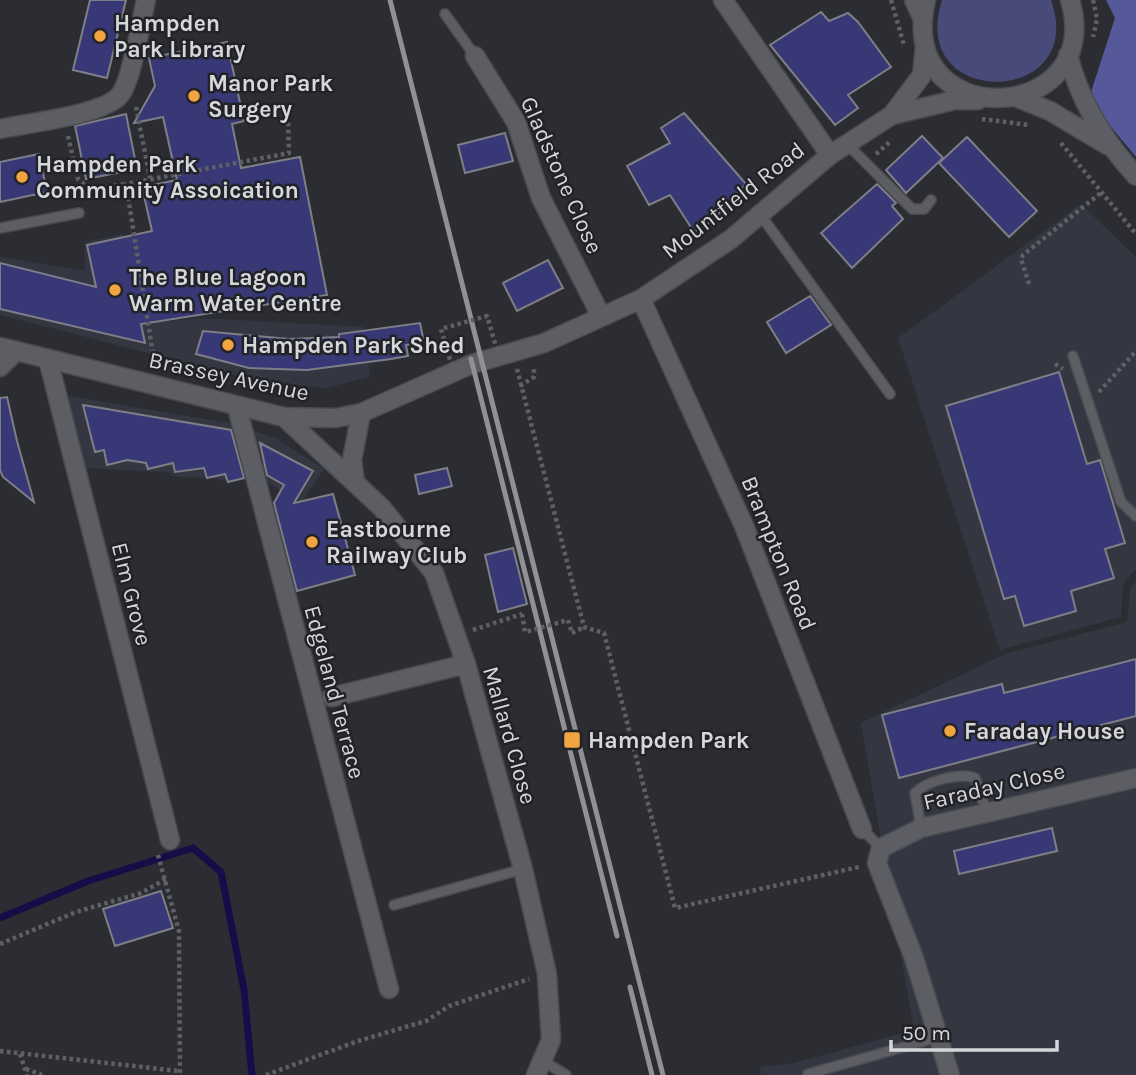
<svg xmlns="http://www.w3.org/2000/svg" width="1136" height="1075" font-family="Karla,sans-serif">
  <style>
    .built { fill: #343641 }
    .green { fill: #484b79 }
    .forest { fill: #565999 }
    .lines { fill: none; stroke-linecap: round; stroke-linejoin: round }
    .stream { stroke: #150d47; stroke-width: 7 }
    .building { fill: #383876; stroke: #7e7f86; stroke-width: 2 }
    .service-casing { stroke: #4a4b50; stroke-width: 12 }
    .minor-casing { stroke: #4a4b50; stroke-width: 21 }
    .tertiary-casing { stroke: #4a4b50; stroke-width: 21 }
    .path { stroke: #5f6065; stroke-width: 4.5; stroke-dasharray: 3.5 3.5; stroke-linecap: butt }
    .service { stroke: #5d5d64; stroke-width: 9 }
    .minor { stroke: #5d5d64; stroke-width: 18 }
    .tertiary { stroke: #5d5d64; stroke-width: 18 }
    .rail { stroke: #909195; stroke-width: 5 }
    .path-bridge { stroke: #5f6065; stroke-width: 4.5; stroke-dasharray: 3.5 3.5; stroke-linecap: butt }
    .poi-dot { fill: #f1a540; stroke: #222328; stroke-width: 2.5 }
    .labels { text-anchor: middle; stroke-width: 5; stroke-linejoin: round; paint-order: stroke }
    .poi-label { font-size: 23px; font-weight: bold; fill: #d6d7da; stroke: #222328; text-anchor: start }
    .street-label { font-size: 23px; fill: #d6d7da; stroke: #222328 }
  </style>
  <rect width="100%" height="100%" fill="#2c2d32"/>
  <path class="built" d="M1081 204 1136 257V569L1123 584 1121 617 1000 650 898 338Z
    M122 234 153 308 171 321 199 318 364 327 370 377 326 388 253 380 0 315V257L85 271V242Z
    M70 396 234 424 276 438 324 469 302 502 257 477 229 482 213 478 178 477 165 472 84 468 67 404Z
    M1136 582V1075H761L760 1067 794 1063 914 1030 861 723 1005 654 1127 622 1130 588Z"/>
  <path class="green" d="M942 0H1051C1089 107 906 111 942 0Z"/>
  <path class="forest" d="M1106 0H1136V157L1102 116 1090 95 1115 18Z"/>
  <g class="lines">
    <path class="stream" d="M0 918 88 881 193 848 221 872 244 990 252 1075"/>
  </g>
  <path class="building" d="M90 0H126L107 78 73 70Z
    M821 12 829 21 848 13 858 22 891 67 848 95 858 108 835 125 770 45Z
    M227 42 244 121 232 124 241 168 300 157 327 295 141 324 145 343 0 309V263L96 287 87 245 152 231 142 187 177 180 163 117 134 123 155 86 149 58Z
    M684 113 746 184 712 221 694 232 670 195 649 205 627 166 670 143 661 128Z
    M126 114 137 169 86 179 75 126Z
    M505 133 513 161 465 173 458 145Z
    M922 136 943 158 906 193 886 170Z
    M967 137 1037 211 1009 237 939 163Z
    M39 154 47 192 0 202V162Z
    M877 184 896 203 892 206 903 219 852 268 821 233Z
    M548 260 563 288 517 311 503 283Z
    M810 296 831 325 786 353 767 322Z
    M420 323 424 342 406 345 408 356 391 359 307 370 249 368 196 354 203 331 289 339 339 337V334Z
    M1059 372 1087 464 1100 460 1125 543 1105 549 1114 578 1071 591 1076 611 1024 626 1015 596 1004 599 946 406Z
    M7 397 17 441 34 502 3 477 0 470V398Z
    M83 405 231 430 244 478 228 482 225 474 207 478 204 468 175 472 173 463 148 469 146 463 127 460 107 465 104 450 95 452Z
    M260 443 313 471 294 503 333 494 355 575 297 591 274 503 284 485 267 475Z
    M447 468 452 486 419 494 415 475Z
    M513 548 527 604 498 612 485 555Z
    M1136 659V716L899 778 882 715 1002 684 1004 693Z
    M1052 828 1057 851 959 874 954 851Z
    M161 891 173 928 115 946 103 909Z"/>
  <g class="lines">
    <defs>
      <path id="service" d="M445 14 475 56
        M847 144 912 209H924L931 200
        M760 214 890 394
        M0 228 79 213
        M1073 356 1121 502 1136 516
        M921 828 915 793C926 781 960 772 975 778L987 813
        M862 829 881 848
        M394 905 523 869
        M543 1061 566 1075
        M808 1074 939 1037"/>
      <path id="minor" d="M723 0 830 155
        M914 0 922 17
        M475 56 516 122 541 198 601 316
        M0 129C27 123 104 115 120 95 132 80 141 21 146 0
        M641 299 744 526 862 829
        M48 359 170 840
        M0 367 16 351
        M237 407 389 989
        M284 417 382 508 434 573 466 664 523 869 547 974 551 1040 536 1075
        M355 482 352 460 361 413
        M332 697 466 664
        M950 1075 914 958 877 863 881 848 921 828 1136 778"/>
      <path id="tertiary" d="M926 0C894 136 1107 125 1070 0
        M1068 55C1080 102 1103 140 1136 176
        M1018 98 1050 111 1107 145
        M892 115 955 100H978
        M0 347 284 417 336 418 361 413 472 364 544 343 641 299 731 239 830 155 892 115 922 75 925 47"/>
    </defs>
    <use href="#service" class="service-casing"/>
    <use href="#minor" class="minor-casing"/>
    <use href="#tertiary" class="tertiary-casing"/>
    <path class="path" d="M891 0 904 45
      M1093 0 1097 19 1093 37
      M136 107 150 178
      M982 119 1029 125
      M68 136 78 179 89 189 126 184
      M1061 143 1136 234
      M876 154 892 140
      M1029 284 1021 259 1023 255 1102 192
      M1055 364 1063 369
      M155 367 126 184 289 153 288 120
      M517 369 584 627 604 633 675 908 859 867
      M520 386 534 377V366
      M1099 392 1136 351
      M473 630 522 614
      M572 633 584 627
      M158 855 179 931 180 1075
      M0 944 76 912 141 893 166 879
      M0 1051 178 1071
      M20 1054 27 1075
      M26 1069 42 1075
      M266 1075 358 1041 426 1021 449 1006 529 979"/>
    <use href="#service" class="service"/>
    <use href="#minor" class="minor"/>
    <use href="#tertiary" class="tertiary"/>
    <path class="rail" d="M390 0 663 1075
      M471 359 617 936
      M630 987 652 1075"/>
    <path class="path-bridge" d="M454 373 441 329 487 316 499 357
      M522 614 525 632 568 620 572 633"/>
  </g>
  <g class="poi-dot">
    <circle cx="100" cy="36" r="7"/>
    <circle cx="194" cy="96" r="7"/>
    <circle cx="22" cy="177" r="7"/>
    <circle cx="115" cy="290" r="7"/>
    <circle cx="228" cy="345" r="7"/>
    <circle cx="312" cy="542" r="7"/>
    <circle cx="950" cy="731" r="7"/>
    <rect x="563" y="731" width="18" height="18" rx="3.5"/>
  </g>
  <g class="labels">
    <g class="poi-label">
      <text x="114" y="31">Hampden<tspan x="114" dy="26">Park Library</tspan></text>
      <text x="208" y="91">Manor Park<tspan x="208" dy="26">Surgery</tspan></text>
      <text x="36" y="172">Hampden Park<tspan x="36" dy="26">Community Assoication</tspan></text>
      <text x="129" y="285">The Blue Lagoon<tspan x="129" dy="26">Warm Water Centre</tspan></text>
      <text x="242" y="353">Hampden Park Shed</text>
      <text x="326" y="537">Eastbourne<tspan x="326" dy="26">Railway Club</tspan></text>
      <text x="964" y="739">Faraday House</text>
      <text x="588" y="748">Hampden Park</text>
    </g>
    <g class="street-label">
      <text transform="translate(562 175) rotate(66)" y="8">Gladstone Close</text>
      <text transform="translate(733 200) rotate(-38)" y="8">Mountfield Road</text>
      <text transform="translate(229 376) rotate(12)" y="8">Brassey Avenue</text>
      <text transform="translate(779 553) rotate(68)" y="8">Brampton Road</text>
      <text transform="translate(132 594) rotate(76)" y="8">Elm Grove</text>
      <text transform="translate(335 692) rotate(75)" y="8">Edgeland Terrace</text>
      <text transform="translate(510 735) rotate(74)" y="8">Mallard Close</text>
      <text transform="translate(994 786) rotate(-13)" y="8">Faraday Close</text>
    </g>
  </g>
  <path d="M891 1040v10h166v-10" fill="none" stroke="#d6d7da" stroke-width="3.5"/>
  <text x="902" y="1040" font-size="21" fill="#d6d7da" stroke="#222328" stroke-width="5" paint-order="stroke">50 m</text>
</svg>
